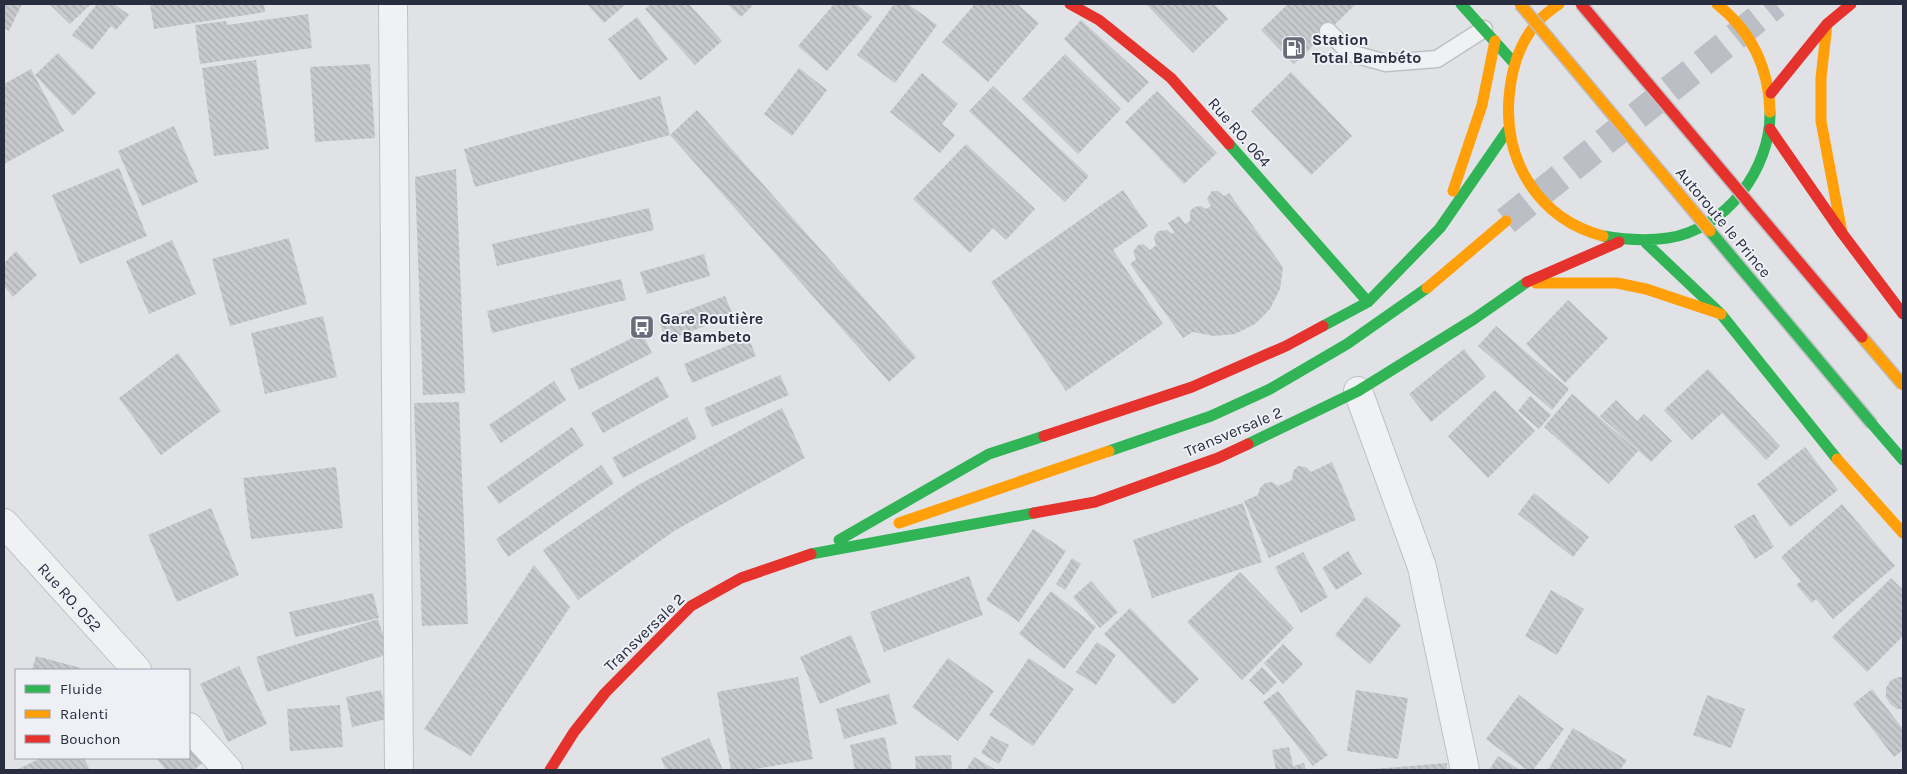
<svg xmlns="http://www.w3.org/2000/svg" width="1907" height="774" font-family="Karla,sans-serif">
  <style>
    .building { fill: url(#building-back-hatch) }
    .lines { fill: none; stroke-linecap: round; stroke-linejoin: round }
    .secondary-tunnel { stroke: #bcbec5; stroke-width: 28; stroke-dasharray: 28 14; stroke-linecap: butt }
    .lane-casing { stroke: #bfc0c4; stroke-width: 19 }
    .street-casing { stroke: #bfc0c4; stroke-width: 30 }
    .lane { stroke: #f0f1f3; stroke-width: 16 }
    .street { stroke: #f0f1f3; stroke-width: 28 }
    .fast { stroke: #30b455; stroke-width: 11 }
    .slow { stroke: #ff9f0a; stroke-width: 11 }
    .jam { stroke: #e5322d; stroke-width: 11 }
    .fast-bridge-casing { stroke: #bebfc4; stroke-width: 14; stroke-linecap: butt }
    .slow-bridge-casing { stroke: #bebfc4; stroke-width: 14; stroke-linecap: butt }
    .jam-bridge-casing { stroke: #bebfc4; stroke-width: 14; stroke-linecap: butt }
    .fast-bridge { stroke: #30b455; stroke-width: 11 }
    .slow-bridge { stroke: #ff9f0a; stroke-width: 11 }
    .jam-bridge { stroke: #e5322d; stroke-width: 11 }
    .labels { text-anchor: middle; stroke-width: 4; stroke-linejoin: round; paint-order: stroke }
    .poi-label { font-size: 16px; font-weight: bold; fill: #282d3f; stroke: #eff0f6; text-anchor: start }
    .street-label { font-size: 16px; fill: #282d3f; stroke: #eff0f6 }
  </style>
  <defs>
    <pattern id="building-back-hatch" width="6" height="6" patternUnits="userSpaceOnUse" patternTransform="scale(1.25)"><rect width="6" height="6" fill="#c7c9cd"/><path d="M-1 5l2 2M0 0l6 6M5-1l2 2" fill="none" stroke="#abadb1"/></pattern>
  </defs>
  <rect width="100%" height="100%" fill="#e1e2e6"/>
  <path class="building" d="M4 4H22L9 31 4 28Z
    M49 4H91L70 24Z
    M97 4H114L129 15 116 30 111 26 92 50 72 35Z
    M150 4H264L265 12 154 29Z
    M587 4H626L604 23Z
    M651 4H689L722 41 695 65 645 9Z
    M727 4H754L741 17Z
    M834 4H856L872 17 827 71 798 46Z
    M894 4H908L937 25 895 83 857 55Z
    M975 4H1017L1039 23 988 82 942 42Z
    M1146 4H1214L1228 19 1193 53Z
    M1288 4H1356L1294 64 1261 30Z
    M308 14 312 48 200 64 195 25 226 21 227 25Z
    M637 17 668 59 640 81 608 39Z
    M1081 20 1149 82 1128 103 1064 39Z
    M58 53 96 93 73 116 35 75Z
    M1065 54 1121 109 1078 154 1022 99Z
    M256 60 269 149 214 156 202 68Z
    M370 64 375 138 315 142 310 67Z
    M799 68 827 90 792 136 764 114Z
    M31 69 64 131 4 164V84Z
    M1291 72 1352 136 1311 175 1251 111Z
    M922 73 958 104 942 124 955 135 940 153 890 112Z
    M993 86 1089 176 1065 202 969 111Z
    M1157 91 1217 153 1184 184 1125 122Z
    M660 96 670 135 475 187 464 149Z
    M697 110 916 357 889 382 670 135Z
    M174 126 198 182 142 206 118 151Z
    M966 144 1035 209 1006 240 993 228 970 253 913 199Z
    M119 168 147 236 80 264 52 195Z
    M456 169 465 393 423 395 415 177Z
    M1123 190 1148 226 1113 250 1163 324 1066 391 991 282Z
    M1212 191H1218L1224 196 1229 193 1283 267 1280 289 1270 309 1255 324 1235 334 1214 336 1193 332 1183 338 1130 264 1136 259 1133 252 1138 245 1143 244 1150 250 1156 245 1154 237 1158 231 1167 230 1172 234 1174 232 1168 223 1179 216 1185 224 1190 221V211L1195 207 1201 206 1206 209 1211 206 1207 199Z
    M649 208 654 230 497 266 492 244Z
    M289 238 307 304 230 326 212 259Z
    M172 240 196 294 149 314 126 261Z
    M16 251 37 275 13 297 4 286V263Z
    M704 254 710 276 647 294 640 272Z
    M621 279 626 300 492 333 487 311Z
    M725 296 733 315 666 341 659 321Z
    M1568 300 1608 338 1565 383 1526 344Z
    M323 316 337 377 265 394 251 333Z
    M1496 326 1569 389 1552 410 1478 346Z
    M642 333 652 353 579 390 570 369Z
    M748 337 756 356 692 383 684 364Z
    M1464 349 1486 377 1431 422 1409 394Z
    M178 353 221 411 161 455 119 398Z
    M1708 369 1780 446 1766 460 1722 413 1692 440 1664 410Z
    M780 375 789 395 712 427 704 408Z
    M658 376 669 397 603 433 591 413Z
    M554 381 566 400 501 443 489 425Z
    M1495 390 1535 431 1488 478 1448 436Z
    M1572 394 1638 451 1609 484 1544 427Z
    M1530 396 1551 415 1539 429 1518 411Z
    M1616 400 1637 421 1644 414 1672 441 1651 462 1600 416Z
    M459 402 468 624 422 626 414 403Z
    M782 408 805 458 674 531 578 600 543 550 638 485Z
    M687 417 697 438 623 478 612 458Z
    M572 427 584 445 499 504 487 487Z
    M1805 447 1838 490 1790 527 1757 484Z
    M1332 462 1356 520 1269 558 1244 501 1258 495 1260 488 1265 483 1272 482 1278 486 1292 480 1293 471 1298 466 1306 467 1311 472Z
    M601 465 614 483 508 557 496 539Z
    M336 467 343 528 251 539 243 478Z
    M1534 493 1589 537 1573 557 1518 514Z
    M1243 503 1262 562 1152 598 1133 540Z
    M1842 504 1895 566 1833 619 1816 599 1812 603 1796 585 1801 581 1781 557Z
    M211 508 239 575 177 602 148 535Z
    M1754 514 1774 547 1755 559 1734 526Z
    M1033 529 1066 551 1019 622 986 600Z
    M1348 551 1362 574 1336 590 1322 568Z
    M1303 552 1328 597 1301 613 1275 567Z
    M1072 558 1081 564 1065 590 1056 584Z
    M534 565 570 607 471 756 424 729Z
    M1240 572 1294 628 1242 680 1187 622Z
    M969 576 983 615 884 652 870 612Z
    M1891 578 1903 590V636L1867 672 1832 637Z
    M1091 581 1118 612 1100 628 1073 597Z
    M1551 590 1584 609 1557 655 1525 636Z
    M1051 591 1096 627 1064 669 1019 634Z
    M373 593 379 618 295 637 289 612Z
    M1366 596 1401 625 1370 664 1335 635Z
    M1130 608 1199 679 1173 705 1104 634Z
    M378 619 389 654 267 692 256 657Z
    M851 635 871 682 820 704 800 657Z
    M1097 642 1116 655 1096 685 1076 672Z
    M1283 644 1303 664 1283 684 1264 663Z
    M36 656 81 668V670H32Z
    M948 658 994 691 958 741 912 707Z
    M1029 658 1074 689 1033 746 989 715Z
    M239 666 267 724 228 742 200 684Z
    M1262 667 1277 682 1264 695 1249 680Z
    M798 677 813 759 750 770H731L717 692Z
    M1898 677H1903V709H1897L1890 704 1886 697V688L1890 681Z
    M1872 689 1903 729V750L1894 757 1853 704Z
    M381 690 387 719 352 727 346 697Z
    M1356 690 1408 698 1398 759 1347 751Z
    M1278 691 1328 755 1313 766 1263 702Z
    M889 694 897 724 844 739 836 709Z
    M1519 695 1564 729 1533 770H1527L1486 739Z
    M1707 695 1745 709 1731 748 1693 735Z
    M340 705 343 747 290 751 287 709Z
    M1573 728 1627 760 1620 770H1548Z
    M991 736 1009 745 999 764 981 753Z
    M885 737 892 770H855L850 745Z
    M709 738 723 770H666L661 758Z
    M189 746 202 763 194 770H166L156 758H189Z
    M1289 747 1293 766 1304 763 1306 770H1276L1272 750Z
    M951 755 952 770H916L915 756Z
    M1498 756 1520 770H1489Z
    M974 757 996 770H966Z
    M41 758H84L90 770H16Z
    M1447 763V770H1375L1374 769Z"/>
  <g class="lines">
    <path class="secondary-tunnel" d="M1506 221 1776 4"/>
    <defs>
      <path id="lane" d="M1328 31 1350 53 1386 63 1437 59 1484 29"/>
      <path id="street" d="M393 4 399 770
        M1358 391 1422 567 1465 770
        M4 523 137 670
        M189 727 228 770"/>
    </defs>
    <use href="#lane" class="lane-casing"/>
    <use href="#street" class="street-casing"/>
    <use href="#lane" class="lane"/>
    <use href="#street" class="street"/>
    <path class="fast" d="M1461 4 1514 63
      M1229 144 1368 302
      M1603 236C1626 240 1646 241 1668 238 1726 229 1771 169 1770 112
      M1646 243 1721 314 1837 459
      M1323 326 1368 302 1440 228 1507 131
      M1872 424 1903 460
      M1248 444 1358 391 1474 319 1527 282
      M1109 451 1211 416 1270 389 1347 344 1427 288
      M839 540 989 454 1044 436
      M811 554 1034 513"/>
    <path class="slow" d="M1559 4C1551 10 1542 16 1536 24 1519 44 1511 72 1509 98 1504 162 1539 219 1603 236
      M1717 4C1752 32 1769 68 1770 112
      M1827 24 1821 78V121L1842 233
      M1453 191 1482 105 1495 41
      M1536 283H1617L1646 289 1721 314
      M1427 288 1506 221
      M1837 459 1903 533
      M899 523 1109 451"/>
    <path class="jam" d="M1070 4 1099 20 1171 78 1229 144
      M1771 93 1827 24 1851 4
      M1770 129 1842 233 1903 314
      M1527 282 1619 242
      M1044 436 1192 387 1286 346 1323 326
      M1034 513 1095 502 1218 458 1248 444
      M550 770 574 732 605 693 691 606 741 578 811 554"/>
    <defs>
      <path id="fast-bridge" d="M1710 231 1872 424"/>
      <path id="slow-bridge" d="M1520 4 1710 231
        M1862 337 1903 385"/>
      <path id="jam-bridge" d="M1581 4 1862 337"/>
    </defs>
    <use href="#fast-bridge" class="fast-bridge-casing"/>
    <use href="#slow-bridge" class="slow-bridge-casing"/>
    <use href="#jam-bridge" class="jam-bridge-casing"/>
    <use href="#fast-bridge" class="fast-bridge"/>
    <use href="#slow-bridge" class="slow-bridge"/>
    <use href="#jam-bridge" class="jam-bridge"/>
  </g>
  <defs>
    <symbol id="fuel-square" viewBox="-11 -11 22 22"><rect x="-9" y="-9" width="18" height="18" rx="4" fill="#696c79" stroke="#eff0f6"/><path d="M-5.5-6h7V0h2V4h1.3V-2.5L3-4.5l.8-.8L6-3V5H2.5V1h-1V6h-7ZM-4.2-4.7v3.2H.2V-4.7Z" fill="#fff"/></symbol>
    <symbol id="bus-square" viewBox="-11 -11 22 22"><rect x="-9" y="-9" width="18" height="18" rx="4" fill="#696c79" stroke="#eff0f6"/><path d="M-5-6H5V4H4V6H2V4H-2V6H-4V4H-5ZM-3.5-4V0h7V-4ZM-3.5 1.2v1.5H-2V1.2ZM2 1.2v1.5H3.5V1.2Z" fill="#fff"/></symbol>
  </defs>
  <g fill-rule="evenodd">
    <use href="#fuel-square" x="1280" y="34" width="28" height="28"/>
    <use href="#bus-square" x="628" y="313" width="28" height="28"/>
  </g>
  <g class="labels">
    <g class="poi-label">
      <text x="1312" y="45">Station<tspan x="1312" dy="18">Total Bambéto</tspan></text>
      <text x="660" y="324">Gare Routière<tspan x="660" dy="18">de Bambeto</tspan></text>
    </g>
    <g class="street-label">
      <text transform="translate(1240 132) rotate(49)" y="6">Rue RO. 064</text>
      <text transform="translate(1724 222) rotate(50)" y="6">Autoroute le Prince</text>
      <text transform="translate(1233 431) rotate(-23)" y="6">Transversale 2</text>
      <text transform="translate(70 597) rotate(48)" y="6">Rue RO. 052</text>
      <text transform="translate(644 632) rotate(-44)" y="6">Transversale 2</text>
    </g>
  </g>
  <rect width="1907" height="774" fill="none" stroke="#282d3f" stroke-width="10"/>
  <rect x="15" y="669" width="175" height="90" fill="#eff0f6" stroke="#9fa2ad"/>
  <rect x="25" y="685" width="25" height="8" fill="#30b455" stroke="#9fa2ad"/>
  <text x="60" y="694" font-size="15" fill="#282d3f">Fluide</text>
  <rect x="25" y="710" width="25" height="8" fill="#ff9f0a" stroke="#9fa2ad"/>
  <text x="60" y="719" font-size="15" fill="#282d3f">Ralenti</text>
  <rect x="25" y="735" width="25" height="8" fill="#e5322d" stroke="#9fa2ad"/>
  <text x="60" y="744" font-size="15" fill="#282d3f">Bouchon</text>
</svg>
